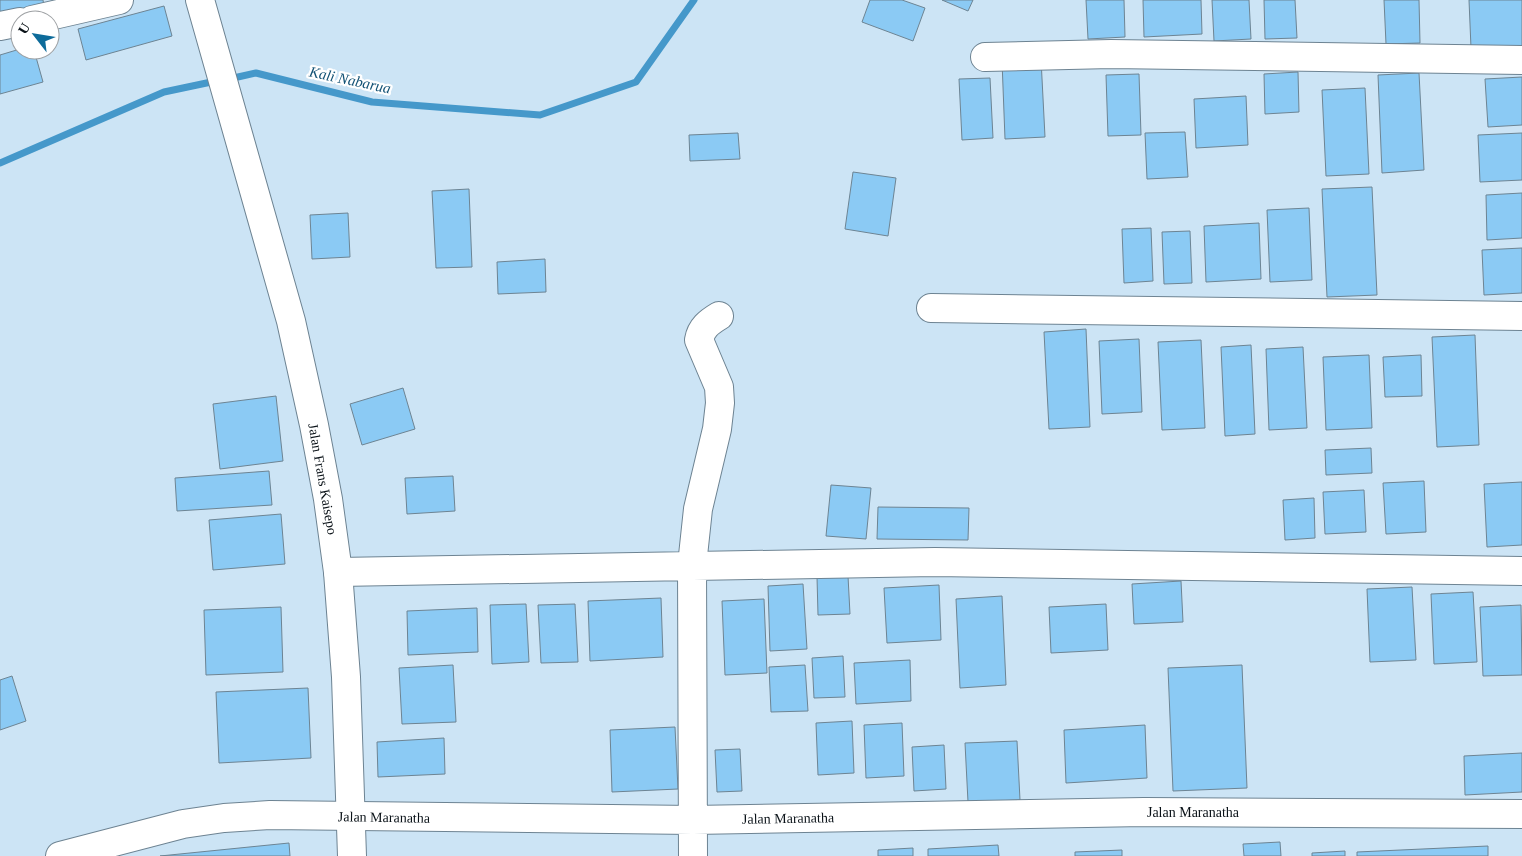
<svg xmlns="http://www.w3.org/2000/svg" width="1522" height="856" font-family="'Times New Roman',serif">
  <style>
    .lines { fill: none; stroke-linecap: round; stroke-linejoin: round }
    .stream { stroke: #4598ca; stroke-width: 7 }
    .building { fill: #8bcaf4; stroke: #6d8493 }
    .street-casing { stroke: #6d8392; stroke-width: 30 }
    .secondary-casing { stroke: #6d8392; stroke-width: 30 }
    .street { stroke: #fff; stroke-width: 28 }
    .secondary { stroke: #fff; stroke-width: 28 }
    .labels { text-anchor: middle; stroke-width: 4.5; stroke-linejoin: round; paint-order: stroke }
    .street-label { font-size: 14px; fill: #0a1218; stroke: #fff }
    .water-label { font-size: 15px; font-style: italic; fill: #135275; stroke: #fff }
  </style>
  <rect width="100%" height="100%" fill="#cce4f5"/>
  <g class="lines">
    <path class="stream" d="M229 79 256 73 372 102 540 115 636 82 694 0
      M0 163 164 92 216 81"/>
  </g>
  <path class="building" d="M0 0H43L44 6 0 15Z
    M870 0H902L925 8 913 41 862 22Z
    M942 0H973L968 11Z
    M1086 0H1124L1125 37 1088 39Z
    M1143 0H1201L1202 34 1144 37Z
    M1212 0H1249L1251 39 1214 41Z
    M1264 0H1295L1297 38 1265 39Z
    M1384 0H1419L1420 43 1386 44Z
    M1469 0H1522V46L1471 48Z
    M164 6 172 36 86 60 78 29Z
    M20 49 34 50 43 82 0 94V55Z
    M1041 59 1045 137 1005 139 1002 61Z
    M1298 72 1299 112 1265 114 1264 74Z
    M1419 73 1424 170 1382 173 1378 75Z
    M1139 74 1141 135 1108 136 1106 75Z
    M1522 77V125L1488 127 1485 79Z
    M990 78 993 138 962 140 959 79Z
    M1365 88 1369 174 1326 176 1322 90Z
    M1246 96 1248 145 1196 148 1194 99Z
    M1185 132 1188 177 1147 179 1145 133Z
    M738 133 740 159 690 161 689 135Z
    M1522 133V180L1480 182 1478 135Z
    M853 172 896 178 888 236 845 229Z
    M1372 187 1377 295 1327 297 1322 189Z
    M469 189 472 267 436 268 432 191Z
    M1522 193V238L1487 240 1486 195Z
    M1309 208 1312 280 1270 282 1267 210Z
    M348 213 350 257 312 259 310 215Z
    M1259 223 1261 279 1206 282 1204 226Z
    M1151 228 1153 281 1124 283 1122 229Z
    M1190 231 1192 283 1164 284 1162 232Z
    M1522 248V293L1484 295 1482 250Z
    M545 259 546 292 498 294 497 262Z
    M1086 329 1090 427 1049 429 1044 332Z
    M1475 335 1479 445 1437 447 1432 337Z
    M1139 339 1142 412 1102 414 1099 341Z
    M1201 340 1205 428 1162 430 1158 342Z
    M1251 345 1255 434 1225 436 1221 347Z
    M1303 347 1307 428 1269 430 1266 349Z
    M1369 355 1372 428 1326 430 1323 357Z
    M1421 355 1422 396 1385 397 1383 357Z
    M403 388 415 429 362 445 350 404Z
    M276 396 283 461 220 469 213 404Z
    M1371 448 1372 473 1326 475 1325 450Z
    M269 471 272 505 177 511 175 478Z
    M453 476 455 511 407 514 405 478Z
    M1424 481 1426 532 1386 534 1383 483Z
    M1522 482V545L1487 547 1484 484Z
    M831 485 871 488 866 539 826 536Z
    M1364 490 1366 532 1325 534 1323 492Z
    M1314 498 1315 538 1285 540 1283 500Z
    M878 507 969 508 968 540 877 539Z
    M281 514 285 564 213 570 209 520Z
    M848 576 850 614 818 615 817 577Z
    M1181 581 1183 622 1134 624 1132 584Z
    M803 584 807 649 770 651 768 586Z
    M939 585 941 640 887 643 884 588Z
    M1412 587 1416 660 1370 662 1367 589Z
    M1473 592 1477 662 1434 664 1431 594Z
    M1002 596 1006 685 960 688 956 599Z
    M661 598 663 657 590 661 588 601Z
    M764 599 767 673 725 675 722 601Z
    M526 604 529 662 492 664 490 605Z
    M575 604 578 662 541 663 538 605Z
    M1106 604 1108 650 1051 653 1049 607Z
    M1521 605 1522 675 1483 676 1480 607Z
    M281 607 283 672 206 675 204 610Z
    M477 608 478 652 408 655 407 611Z
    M843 656 845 697 814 698 812 658Z
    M910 660 911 701 856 704 854 663Z
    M453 665 456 722 402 724 399 668Z
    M805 665 808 711 771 712 769 667Z
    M1242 665 1247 788 1173 791 1168 668Z
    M12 676 26 721 0 730V680Z
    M308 688 311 758 219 763 216 692Z
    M852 721 854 773 818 775 816 723Z
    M902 723 904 776 866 778 864 725Z
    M1145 725 1147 778 1066 783 1064 730Z
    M675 727 678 789 612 792 610 730Z
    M444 738 445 774 378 777 377 742Z
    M1017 741 1020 800 968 802 965 743Z
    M944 745 946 789 914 791 912 747Z
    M740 749 742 791 717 792 715 750Z
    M1522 753V792L1465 795 1464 756Z
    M1280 842 1281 856H1244L1243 844Z
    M289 843 290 856H160Z
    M998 845 999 856H928V849Z
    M1488 846V856H1357V852Z
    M913 848V856H878V850Z
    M1122 850V856H1075V852Z
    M1345 851V856H1312V853Z"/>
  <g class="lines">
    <defs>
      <path id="street" d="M32 20 119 0
        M0 26 20 22
        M985 57 1111 54 1522 60
        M931 308 1522 316
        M338 572 935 562 1522 571
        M60 856 183 824 224 818 270 815 693 820 1144 812 1522 814
        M693 856 692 565 698 509 717 429 720 403 719 387 699 340C701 328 709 322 719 316"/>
      <path id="secondary" d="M200 0 291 321 314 425 328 499 338 572 346 677 352 856"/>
    </defs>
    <use href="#street" class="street-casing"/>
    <use href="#secondary" class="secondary-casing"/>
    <use href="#street" class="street"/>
    <use href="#secondary" class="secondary"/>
  </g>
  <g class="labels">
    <g class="street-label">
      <text transform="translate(323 479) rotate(80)" y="5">Jalan Frans Kaisepo</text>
      <text x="1193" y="817">Jalan Maranatha</text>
      <text transform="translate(384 817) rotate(1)" y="5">Jalan Maranatha</text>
      <text transform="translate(788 818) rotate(-1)" y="5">Jalan Maranatha</text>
    </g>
    <g class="water-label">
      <text transform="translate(350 80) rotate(12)" y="5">Kali Nabarua</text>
    </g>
  </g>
  <g transform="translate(35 35) rotate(301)"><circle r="24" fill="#ffffff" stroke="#9da0a3"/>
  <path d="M0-4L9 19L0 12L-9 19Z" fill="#0d6b9a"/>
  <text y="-8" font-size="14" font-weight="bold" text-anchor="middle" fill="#0a1218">U</text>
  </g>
</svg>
